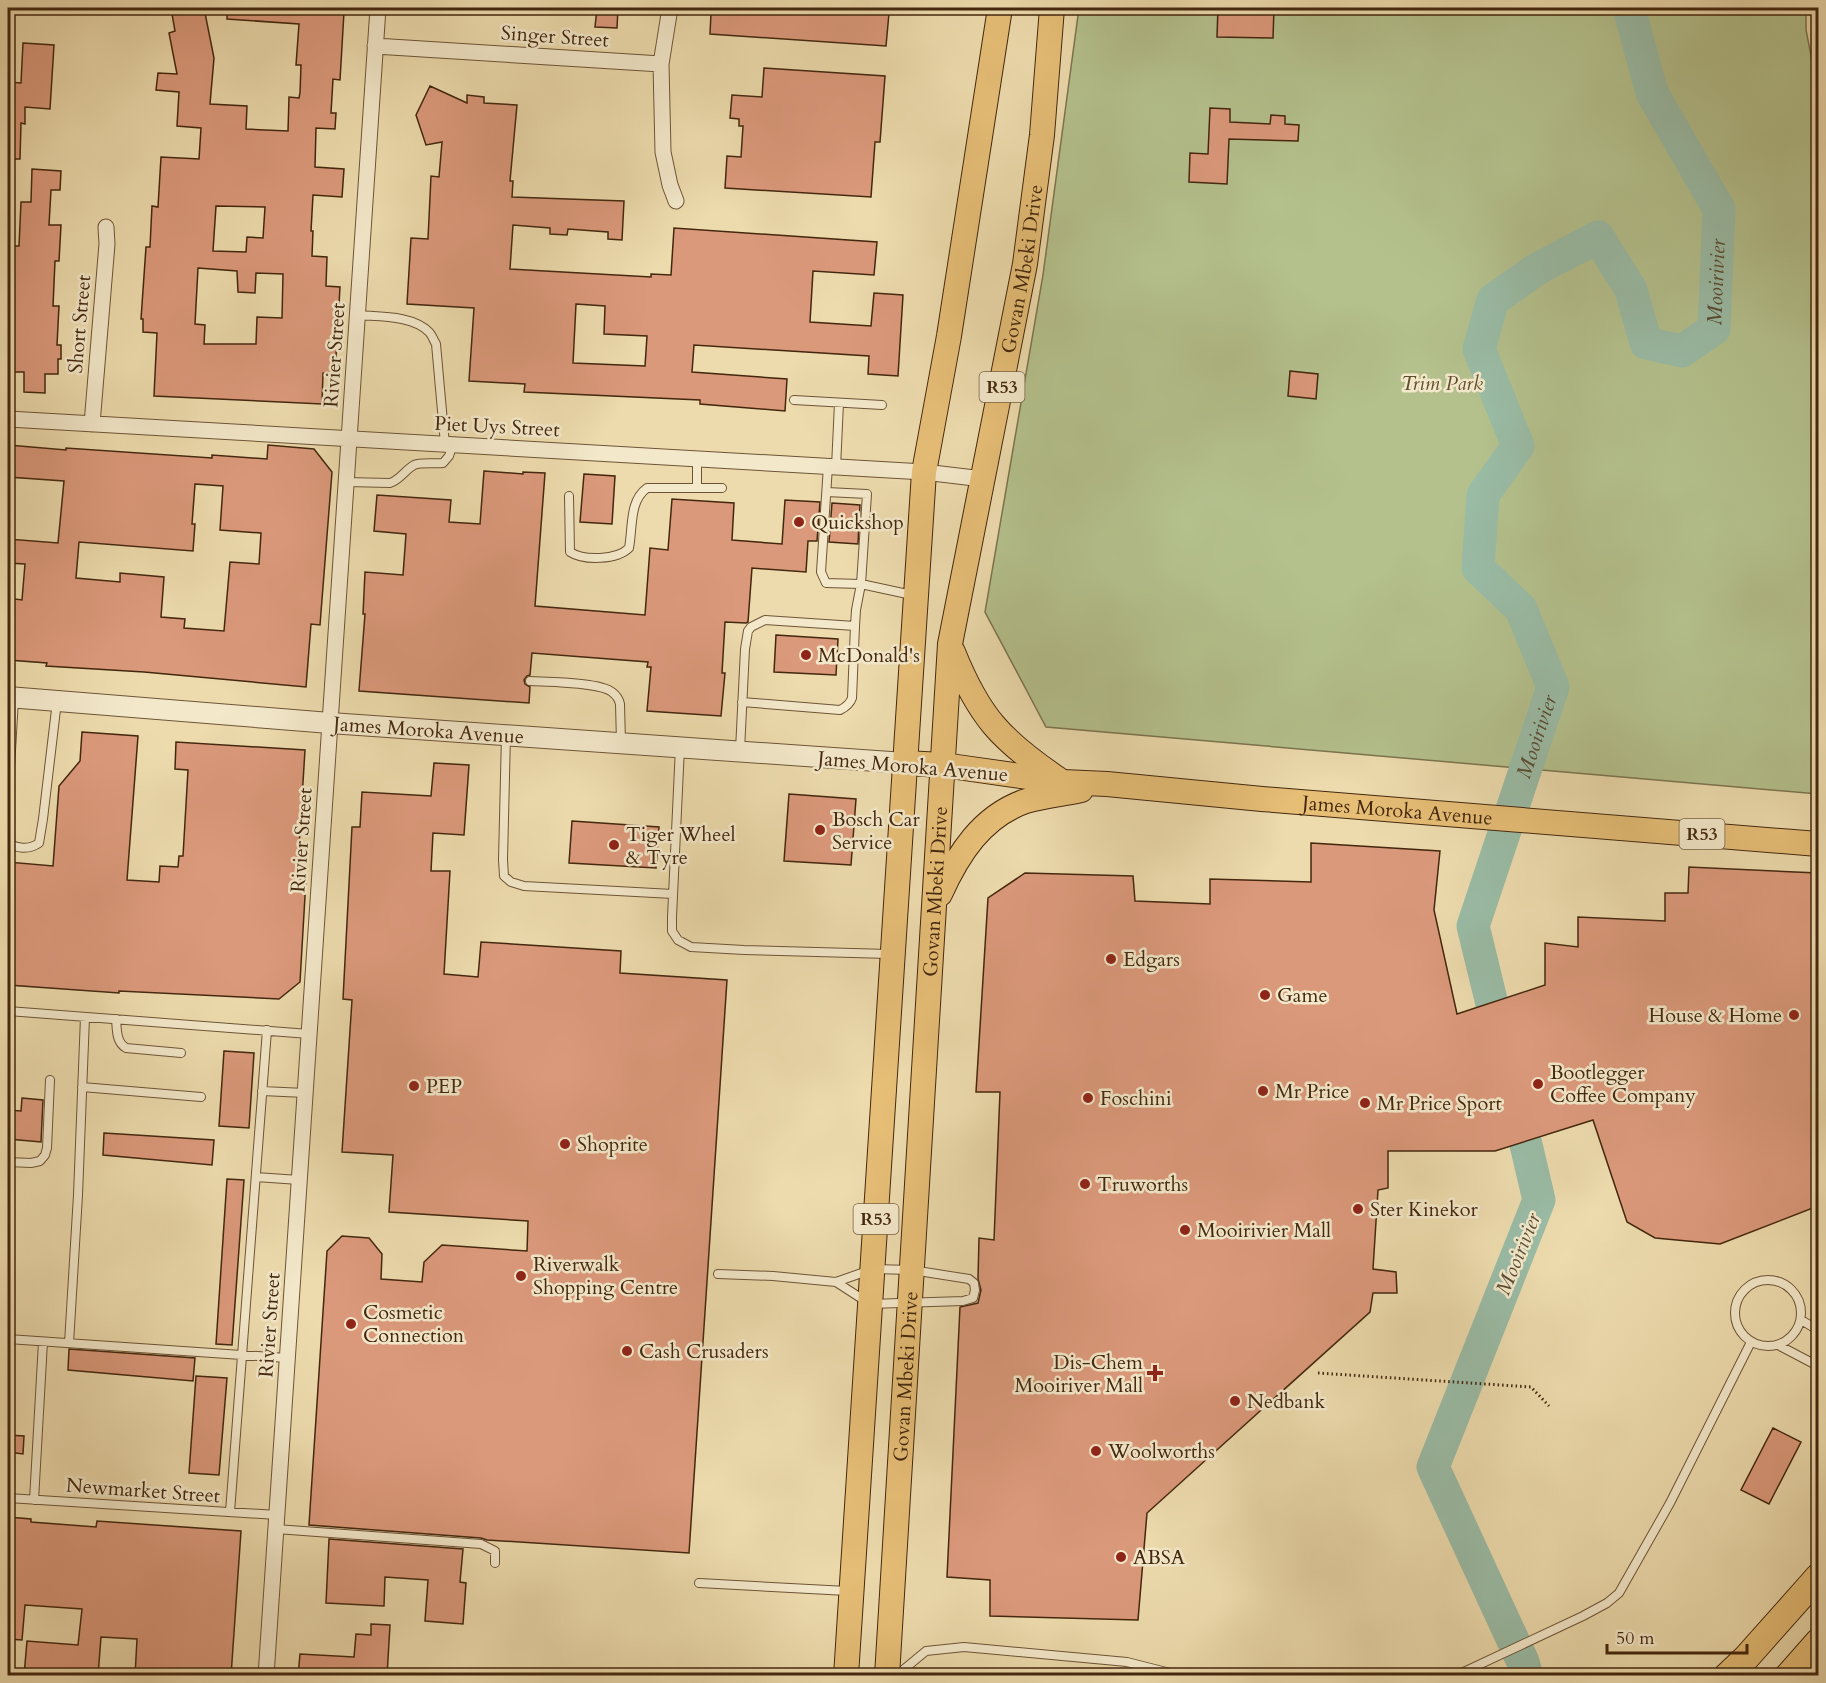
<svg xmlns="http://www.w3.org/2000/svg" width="1826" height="1683" font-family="Cardo,serif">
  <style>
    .green { fill: #b4c18d; stroke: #7c744e; stroke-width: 1.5 }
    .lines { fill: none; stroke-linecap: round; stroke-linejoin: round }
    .river { stroke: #9abca6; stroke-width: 33 }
    .building { fill: #db997b; stroke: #43270e; stroke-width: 1.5; fill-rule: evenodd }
    .service-casing { stroke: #6e5436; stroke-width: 10 }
    .minor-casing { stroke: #6e5436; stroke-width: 17 }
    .tertiary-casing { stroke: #6e5436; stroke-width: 22 }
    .primary-casing { stroke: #43270e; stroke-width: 26 }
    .trunk-casing { stroke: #43270e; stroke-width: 28 }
    .path { stroke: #43270e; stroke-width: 3; stroke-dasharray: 1.5 3; stroke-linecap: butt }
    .service { stroke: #f3e8ca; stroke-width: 8 }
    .minor { stroke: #f3e8ca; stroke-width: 15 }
    .tertiary { stroke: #f3e8ca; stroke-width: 20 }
    .primary { stroke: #e6be76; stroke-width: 24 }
    .trunk { stroke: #e6be76; stroke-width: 26 }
    .poi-dot { fill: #8f2418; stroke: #f3e8ca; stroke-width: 2 }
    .labels { text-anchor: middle; stroke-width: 5; stroke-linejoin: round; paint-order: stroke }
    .shield { fill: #f3e8ca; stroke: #786146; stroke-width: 1.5 }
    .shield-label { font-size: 18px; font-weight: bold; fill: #43270e }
    .street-label { font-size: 20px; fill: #43270e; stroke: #f3e8ca }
    .park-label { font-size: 20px; font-style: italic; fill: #5f4e2e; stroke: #f3e8ca }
    .poi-label { font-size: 20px; fill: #43270e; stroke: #f3e8ca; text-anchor: start }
    .water-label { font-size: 21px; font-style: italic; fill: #594c34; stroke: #f3e8ca }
  </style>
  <rect width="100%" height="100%" fill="#eddbad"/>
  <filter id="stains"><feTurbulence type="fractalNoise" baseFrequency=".00333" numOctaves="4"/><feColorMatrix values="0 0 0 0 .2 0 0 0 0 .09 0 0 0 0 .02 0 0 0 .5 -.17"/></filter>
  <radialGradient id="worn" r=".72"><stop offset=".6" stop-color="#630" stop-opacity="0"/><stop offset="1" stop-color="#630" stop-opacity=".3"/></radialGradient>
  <path class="green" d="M1079 8H1806V30L1818 91V794L1046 727 985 612 1043 275Z"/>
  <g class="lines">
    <g class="river">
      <path id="s1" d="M1502 1045 1473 926 1553 687 1521 609 1478 568 1483 495 1518 446 1479 349 1493 300 1537 269 1598 237 1631 290 1646 343 1682 351 1714 329 1719 209 1652 93 1629 8"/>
      <path d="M1515 1098 1539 1200 1433 1467 1523 1662 1527 1676"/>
    </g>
  </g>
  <path class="building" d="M204 8 214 58 210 104 247 106 246 129 288 131 289 97 299 98 300 93 301 65H296L299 24 227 19V8H268L344 12 340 80 333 79 331 113H336L335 129 316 128 315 167 344 169 342 197 313 195 311 231H313L312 256 327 257 326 286 340 287 335 374 323 373 322 404 154 396 157 333 143 332V319H141L146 247H150L152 206 158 207 161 157 199 159 201 128 177 126 179 92 156 90 158 73 177 74 169 33 175 31 172 14ZM216 206 265 207 263 238 247 237 246 252 213 251ZM198 268 237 271 238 292 255 293 256 273 283 274 282 318 257 317 256 344H204L205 325 195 324Z
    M597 8H618L617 28 595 27Z
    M730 8H811L889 13 886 46 710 34 711 13 730 14Z
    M1218 8H1274L1273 38 1217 37Z
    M23 43 54 45 50 109 25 107V124L21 123 20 159H8V82L21 83Z
    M764 68 885 76 880 142H875L871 197 725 188 727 156 741 157 743 126H739V119L730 118 732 95 762 97Z
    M430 86 467 103V95L484 97V103L517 105 510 181H513L512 197 624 201 622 240 608 239V232L568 229 567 235 550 234V228L513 225 510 269 651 277V274L671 275 674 228 877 242 874 275 813 271 810 322 871 326 874 293 903 295 898 376 868 374 869 356 694 345 692 372 787 379 785 411 700 404V400L524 392 525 384 469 381 474 308 407 304 411 238 428 239 431 176 439 177 442 142 426 145 416 115ZM576 304 605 306 604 334 647 336 645 366 573 363Z
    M1210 108 1230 109V122L1270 124 1271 115 1285 116V124L1299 125 1298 141 1229 139 1227 184 1189 182 1190 153 1208 154Z
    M32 169 61 171 60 190H51L49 225H61L59 261H55L53 306H59L57 345H61V359H58V374H45V393L24 392V372H8V246H19L21 202H31Z
    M1290 371 1318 374 1316 399 1288 396Z
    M8 445 66 450V448L212 458V455L267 459 268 445 314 449 332 472 320 625 311 624 306 687 144 672 46 666 47 663 8 660V598L22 600 25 564 8 563V539L58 543 64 481 8 477ZM195 484 223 486 220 530 261 533 259 564 230 562 224 631 184 628 185 619 161 617 164 577 120 573V582L76 578 79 542 193 551 195 524H192Z
    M484 471 523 474V472L545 473 535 606 645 615 650 548 668 550 672 499 734 503 732 540 782 544 785 500 820 502 817 541H808L806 572 752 568 748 622 746 623 725 622 722 673H725L721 716 647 711 651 667H647L648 662 532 653 530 675 527 676 524 680 525 684 530 687 529 703 359 691 365 614H363L365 572 403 575 406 534 374 531 377 495 451 500 449 522 480 524Z
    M584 474 615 476 612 524 580 522Z
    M832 503 860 505 858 544 829 542Z
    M776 635 838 639 836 675 774 672Z
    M82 732 138 736 127 880 159 882 160 866 178 867 179 856H183L188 770 175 769 176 742 305 750 297 879H306L300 982 279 999 119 991V993L8 985V862L53 866 59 786 80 761Z
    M434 763 469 765 464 835 433 833 431 871H450L444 974 478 977 481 942 621 951 620 973 727 980 689 1553 487 1540 481 1538 309 1525 327 1251 342 1236 369 1238 382 1254 381 1279 422 1282 424 1262 442 1245 527 1251 528 1221 389 1212 393 1155 342 1152 352 1000 343 999 352 827H360L362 792 431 796Z
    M789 794 856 799 851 865 784 861Z
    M572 821 659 827 656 868 569 863Z
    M1311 843 1440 851 1434 910 1457 1014 1545 985V943L1578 947V917L1665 921V893H1688L1689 867 1818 873V1206L1720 1244 1655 1238 1627 1222 1593 1120 1495 1151H1388V1188L1378 1190 1373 1269 1396 1272 1397 1293H1373L1370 1312 1147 1513 1138 1620 990 1616V1580L947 1577 960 1307 978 1303 981 1290 978 1279 979 1238 994 1240 1000 1092H976L988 898 1025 873 1133 876 1135 901 1210 904V879L1311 882Z
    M224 1051 254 1053 249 1128 219 1126Z
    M22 1098 43 1100 41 1142 8 1139V1110L21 1111Z
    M104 1133 214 1140 212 1165 103 1155Z
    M227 1179 244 1180 232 1345 216 1344Z
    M69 1349 195 1358 193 1381 68 1370Z
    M196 1376 227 1378 219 1475 189 1473Z
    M1773 1428 1801 1442 1769 1504 1741 1490Z
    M8 1435 24 1436 23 1454 8 1452Z
    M8 1517 31 1519V1522L96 1527 97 1521 241 1531 231 1676H135L137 1639 101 1637 98 1676H24L27 1641 78 1645 82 1609 25 1605 22 1640 8 1639Z
    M329 1539 463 1549 460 1582 466 1583 463 1624 425 1621 428 1580 385 1577 384 1606 326 1603Z
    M371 1624 390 1625 387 1676H298L300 1654 354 1657 356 1634 371 1635Z"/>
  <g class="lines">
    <defs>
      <path id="service" d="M357 315C379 317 412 315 429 332 432 335 434 341 436 344L445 444
        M794 400 882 405
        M828 466 821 572 826 583 861 584 856 610 855 626
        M836 467 839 403
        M346 482 390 483C400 480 405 470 414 465 420 462 435 464 443 463L449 456 453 444
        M697 488V459
        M827 492 867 494 861 584 912 595
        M569 496 570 552C584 561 617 560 629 548 633 527 629 501 647 488H722
        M530 681C548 682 600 682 612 692 616 695 619 699 620 704L621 742
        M506 735 503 860 504 876 511 882 524 886 673 894
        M680 747 672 917V931L678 940 691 947 744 950 889 954
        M740 750 745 649 748 631 751 627 765 620 855 626 852 698C850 704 846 707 840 710L742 702
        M8 802 14 699
        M8 842C16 849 29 850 39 843L43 819 57 701
        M8 1011 309 1034
        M116 1019C117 1030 116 1042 126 1048L181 1053
        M82 1087 201 1097
        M262 1091 305 1093
        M8 1162 31 1163 40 1161 45 1155 47 1148 50 1080
        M256 1177 299 1180
        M718 1274 773 1276 836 1282 873 1269 912 1270 969 1279 974 1283 975 1290 973 1298 963 1301 870 1304 836 1282
        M1735 1313a33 33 0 1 1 66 0a33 33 0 1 1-66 0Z
        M1801 1320 1818 1330
        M8 1339 287 1358
        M69 1343 78 1195 85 1017
        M1778 1345 1818 1366
        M8 1498 277 1515
        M34 1500 43 1342
        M230 1512 267 1030
        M276 1529 481 1544 495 1551V1563
        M699 1583 847 1591
        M899 1676 903 1670 926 1651 964 1647 1127 1662 1182 1676
        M1455 1676 1583 1616 1607 1603 1619 1593 1670 1503 1751 1342"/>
      <path id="minor" d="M670 8 661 64 663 152 670 185 676 201
        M375 46 661 64
        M8 419 924 472 983 479
        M92 424 107 244 106 227
        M266 1676 378 8"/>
      <g id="tertiary">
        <path id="s2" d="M8 697 330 723 905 763"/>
      </g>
      <g id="primary">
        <path d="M953 652C979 717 1001 740 1058 779"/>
        <path id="s3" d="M905 763 943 765 1063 782 1107 784 1262 799 1818 844"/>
        <path d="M940 894C958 854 982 816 1026 801 1044 796 1063 794 1081 790"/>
        <path d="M846 1676 924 472 949 336 1000 8"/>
        <path id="s4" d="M887 1676 950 644 1025 264 1042 135 1052 8"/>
      </g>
      <path id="trunk" d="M1727 1676 1746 1658 1818 1577
        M1788 1676 1818 1642"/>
    </defs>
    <use href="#service" class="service-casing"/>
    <use href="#minor" class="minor-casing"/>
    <use href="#tertiary" class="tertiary-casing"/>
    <use href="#primary" class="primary-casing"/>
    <use href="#trunk" class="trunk-casing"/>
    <path class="path" d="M1318 1373 1531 1387 1549 1406"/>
    <use href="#service" class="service"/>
    <use href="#minor" class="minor"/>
    <use href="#tertiary" class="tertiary"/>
    <use href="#primary" class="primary"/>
    <use href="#trunk" class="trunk"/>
  </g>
  <g class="poi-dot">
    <circle cx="799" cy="522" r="6"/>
    <circle cx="806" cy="655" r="6"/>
    <circle cx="820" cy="830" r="6"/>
    <circle cx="614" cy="845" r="6"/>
    <circle cx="1111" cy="959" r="6"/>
    <circle cx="1265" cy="995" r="6"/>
    <circle cx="1794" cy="1015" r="6"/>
    <circle cx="1538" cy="1084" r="6"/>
    <circle cx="414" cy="1086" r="6"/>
    <circle cx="1263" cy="1091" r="6"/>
    <circle cx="1088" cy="1098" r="6"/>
    <circle cx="1365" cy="1103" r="6"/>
    <circle cx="565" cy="1144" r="6"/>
    <circle cx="1085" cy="1184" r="6"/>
    <circle cx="1358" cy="1209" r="6"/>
    <circle cx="1185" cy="1230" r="6"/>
    <circle cx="521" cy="1276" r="6"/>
    <circle cx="351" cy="1324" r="6"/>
    <circle cx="627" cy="1351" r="6"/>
    <path d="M1152 1364h6v6h6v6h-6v6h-6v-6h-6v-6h6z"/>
    <circle cx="1235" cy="1401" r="6"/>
    <circle cx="1096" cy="1451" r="6"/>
    <circle cx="1121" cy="1557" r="6"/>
  </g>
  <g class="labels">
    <g class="shield">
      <rect x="979.5" y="372" width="45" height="30" rx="4.5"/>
      <rect x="1679.5" y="819" width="45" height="30" rx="4.5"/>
      <rect x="853.5" y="1204" width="45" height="30" rx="4.5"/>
    </g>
    <g class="shield-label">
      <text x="1002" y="393">R53</text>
      <text x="1702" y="840">R53</text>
      <text x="876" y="1225">R53</text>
    </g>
    <g class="street-label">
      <text transform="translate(555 36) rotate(4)" y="7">Singer Street</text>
      <text dy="7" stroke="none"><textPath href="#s4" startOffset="1416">Govan Mbeki Drive</textPath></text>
      <text transform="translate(79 324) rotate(-85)" y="7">Short Street</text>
      <text transform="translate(334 355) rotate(-86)" y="7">Rivier Street</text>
      <text transform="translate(497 426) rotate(3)" y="7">Piet Uys Street</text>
      <text dy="7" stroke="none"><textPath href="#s2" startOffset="422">James Moroka Avenue</textPath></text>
      <text transform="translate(913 766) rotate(5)" y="7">James Moroka Avenue</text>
      <text dy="7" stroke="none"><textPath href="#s3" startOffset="495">James Moroka Avenue</textPath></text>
      <text transform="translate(301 840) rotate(-86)" y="7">Rivier Street</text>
      <text dy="7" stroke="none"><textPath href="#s4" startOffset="786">Govan Mbeki Drive</textPath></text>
      <text transform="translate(269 1325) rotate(-86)" y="7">Rivier Street</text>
      <text dy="7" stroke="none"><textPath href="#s4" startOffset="300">Govan Mbeki Drive</textPath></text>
      <text transform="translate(143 1490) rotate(4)" y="7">Newmarket Street</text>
    </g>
    <g class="park-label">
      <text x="1442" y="390">Trim Park</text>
    </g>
    <g class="poi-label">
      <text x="811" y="529">Quickshop</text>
      <text x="818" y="662">McDonald's</text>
      <text x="832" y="826">Bosch Car<tspan x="832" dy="23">Service</tspan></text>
      <text x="626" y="841">Tiger Wheel<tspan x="626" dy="23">&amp; Tyre</tspan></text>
      <text x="1123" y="966">Edgars</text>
      <text x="1277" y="1002">Game</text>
      <text x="1782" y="1022" text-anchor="end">House &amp; Home</text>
      <text x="1550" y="1079">Bootlegger<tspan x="1550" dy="23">Coffee Company</tspan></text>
      <text x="426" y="1093">PEP</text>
      <text x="1275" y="1098">Mr Price</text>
      <text x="1100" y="1105">Foschini</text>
      <text x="1377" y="1110">Mr Price Sport</text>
      <text x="577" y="1151">Shoprite</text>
      <text x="1097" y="1191">Truworths</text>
      <text x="1370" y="1216">Ster Kinekor</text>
      <text x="1197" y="1237">Mooirivier Mall</text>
      <text x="533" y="1271">Riverwalk<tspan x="533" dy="23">Shopping Centre</tspan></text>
      <text x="363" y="1319">Cosmetic<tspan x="363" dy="23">Connection</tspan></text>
      <text x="639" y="1358">Cash Crusaders</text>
      <text x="1143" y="1369" text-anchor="end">Dis-Chem<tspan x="1143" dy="23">Mooiriver Mall</tspan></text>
      <text x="1247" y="1408">Nedbank</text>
      <text x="1108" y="1458">Woolworths</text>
      <text x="1133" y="1564">ABSA</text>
    </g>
    <g class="water-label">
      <text dy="7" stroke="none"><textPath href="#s1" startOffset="1170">Mooirivier</textPath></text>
      <text dy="7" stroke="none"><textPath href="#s1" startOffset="322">Mooirivier</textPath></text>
      <text transform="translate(1518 1254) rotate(-68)" y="7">Mooirivier</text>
    </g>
  </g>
  <rect width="1826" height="1683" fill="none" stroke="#eddbad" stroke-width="30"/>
  <rect x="9" y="9" width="1808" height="1665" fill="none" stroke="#43270e" stroke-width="3"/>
  <rect x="15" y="15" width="1796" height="1653" fill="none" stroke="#43270e" stroke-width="1.5"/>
  <path d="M1607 1644v9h140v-9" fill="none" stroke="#43270e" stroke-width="3"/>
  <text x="1616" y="1644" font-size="18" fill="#43270e" stroke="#f3e8ca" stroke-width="4.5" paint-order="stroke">50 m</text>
  <rect width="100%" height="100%" filter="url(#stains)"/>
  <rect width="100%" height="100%" fill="url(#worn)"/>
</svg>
